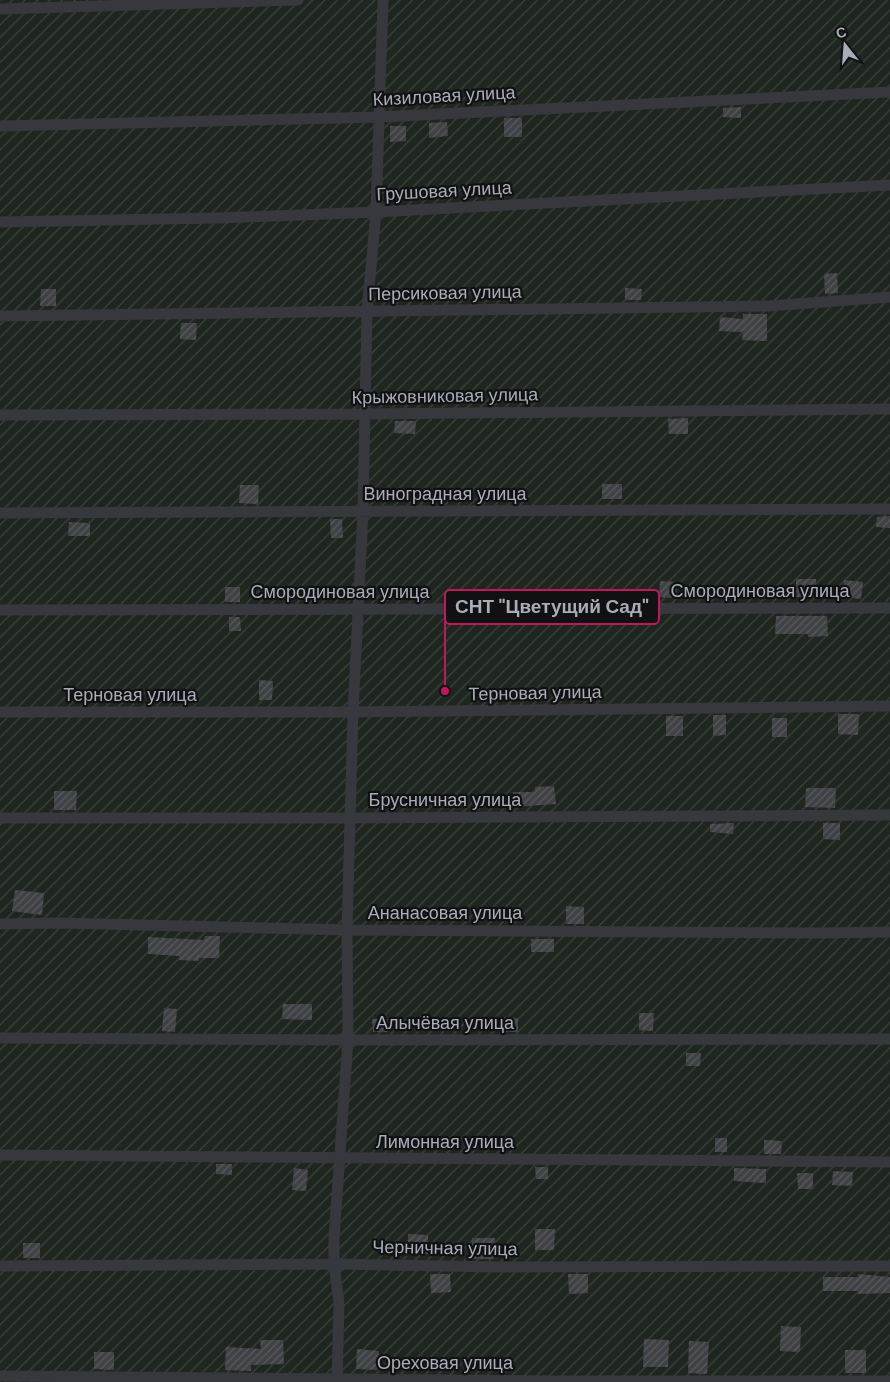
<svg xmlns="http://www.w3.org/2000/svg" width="890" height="1382" font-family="'DM Sans',sans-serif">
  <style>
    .garden { fill: url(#garden-furrows) }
    .building { fill: url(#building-hatch) }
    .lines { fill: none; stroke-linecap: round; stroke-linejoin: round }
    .street { stroke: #37383d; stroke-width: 11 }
    .labels { text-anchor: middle; stroke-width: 4.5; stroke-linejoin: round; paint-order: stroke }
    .street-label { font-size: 18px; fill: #a8adb8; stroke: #111113 }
    .leader { fill: none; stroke: #c2185b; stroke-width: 2 }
    .callout-dot { fill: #c2185b; stroke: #111113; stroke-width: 2 }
    .callout { fill: #111113; stroke: #c2185b; stroke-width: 2 }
    .callout-label { font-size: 19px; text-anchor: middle; font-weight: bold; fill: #a8adb8 }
  </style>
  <defs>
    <pattern id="garden-furrows" width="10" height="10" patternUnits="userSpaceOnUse" patternTransform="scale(1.25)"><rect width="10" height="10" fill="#1e261f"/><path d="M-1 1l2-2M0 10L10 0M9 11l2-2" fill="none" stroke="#3c433d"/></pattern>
    <pattern id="building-hatch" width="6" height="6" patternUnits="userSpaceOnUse" patternTransform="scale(1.25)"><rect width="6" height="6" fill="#404145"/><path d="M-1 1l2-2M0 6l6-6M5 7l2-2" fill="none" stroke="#595a5e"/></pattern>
  </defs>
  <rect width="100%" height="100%" fill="#161618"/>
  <path class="garden" d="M0 0H890V1382H0Z"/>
  <path class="building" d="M741 107V118L723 117V108Z
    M504 118H522V137H504Z
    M447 122 448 136 429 138V123Z
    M390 126H406V141L390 142Z
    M837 273 838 293 825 294 824 274Z
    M625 288 642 289 641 300H625Z
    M41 289H56V306H40Z
    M743 314H767V341L742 340 743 332 719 331 720 317 743 319Z
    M181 323H197L196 340 180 339Z
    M688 418V434H669L668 419Z
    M395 421H416L415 434 394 433Z
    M602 484H622V499H602Z
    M240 485H259L258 504 239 503Z
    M890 516V528L876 527 877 517Z
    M330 519H342L343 538H331Z
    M69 522 90 523V536H68Z
    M796 579H816V597H796Z
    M844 580 863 582 861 599 842 597Z
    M660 581 677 582 676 598 659 597Z
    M225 587H240V602H225Z
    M776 616H827L828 636 808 637V634H775Z
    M229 617H240L241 631H229Z
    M259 680 273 681 272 700H259Z
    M838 714H859L858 735 838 734Z
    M713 715H726V735L713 736Z
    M666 716H683V736H666Z
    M772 718H787V737H772Z
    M554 786 556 804 513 807V792H535V787Z
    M806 788H836L835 808 805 807Z
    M54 791H77L76 810H54Z
    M734 823 733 834 710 832V824Z
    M823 823H840V840L823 839Z
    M15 890 44 893 42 915 12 911Z
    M566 906 584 907V924H566Z
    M205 936H220L219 958H199V961L179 960V956L148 954V937L204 940Z
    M531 939H554V952H531Z
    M283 1004H312V1020L282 1019Z
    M164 1008 177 1009 175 1032 162 1031Z
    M639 1013H654L653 1031 639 1030Z
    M502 1017 518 1018V1032H502Z
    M372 1019H388L389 1032H373Z
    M686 1053H701L700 1066H686Z
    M715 1138H727V1152H715Z
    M764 1140 782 1141 781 1154H764Z
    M216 1164H232V1175L216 1174Z
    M535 1167H548V1179H536Z
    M294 1168 308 1170 306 1191 292 1190Z
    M734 1168 766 1169V1183L734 1181Z
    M833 1171 853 1172 852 1186 832 1185Z
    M797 1173H813V1189H798Z
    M535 1229H555L554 1250H535Z
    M408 1234 428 1235V1254H408Z
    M472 1238H495L494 1259H471Z
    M23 1243H40V1258H23Z
    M430 1274H450L451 1292 431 1293Z
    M568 1274H588V1293L569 1294Z
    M858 1274 890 1277V1293L858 1294V1291H823V1277H858Z
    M781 1326 801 1327 800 1352 780 1351Z
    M644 1339 669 1340 668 1367H643Z
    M260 1340H283L284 1364 251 1365V1371L225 1370 226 1347 261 1349Z
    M689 1341 709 1342 707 1374 688 1373Z
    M357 1349 379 1351 377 1370 356 1369Z
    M845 1350H866V1373H845Z
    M94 1352H114V1370L94 1369Z"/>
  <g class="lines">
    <path class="street" d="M0 9 298 0
      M0 126 380 117 890 92
      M0 222 219 218 376 212 890 185
      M0 316 769 306 890 297
      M0 415 364 414 890 409
      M0 513 890 509
      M0 610 890 608
      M0 712H353L890 706
      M0 818H350L890 815
      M0 924 61 923 347 930 820 933 890 932
      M0 1038 348 1040 890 1039
      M0 1155 890 1162
      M0 1266 334 1264 496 1267 890 1266
      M0 1376 557 1381H890
      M337 1382 339 1303 334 1264V1238L348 1040 347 930 353 712 363 511 367 311 376 212 383 0"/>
  </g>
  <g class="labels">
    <g class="street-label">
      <text transform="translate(444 96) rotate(-3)" y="6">Кизиловая улица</text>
      <text transform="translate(444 191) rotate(-3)" y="6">Грушовая улица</text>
      <text transform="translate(445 293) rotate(-1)" y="6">Персиковая улица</text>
      <text transform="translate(445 396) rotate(-1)" y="6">Крыжовниковая улица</text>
      <text x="445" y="500">Виноградная улица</text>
      <text x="760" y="597">Смородиновая улица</text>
      <text x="340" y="598">Смородиновая улица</text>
      <text transform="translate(535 693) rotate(-1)" y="6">Терновая улица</text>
      <text x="130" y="701">Терновая улица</text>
      <text x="445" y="806">Брусничная улица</text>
      <text x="445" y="919">Ананасовая улица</text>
      <text x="445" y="1029">Алычёвая улица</text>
      <text x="445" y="1148">Лимонная улица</text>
      <text transform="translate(445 1248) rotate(1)" y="6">Черничная улица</text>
      <text x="445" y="1369">Ореховая улица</text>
    </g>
  </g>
  <path class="leader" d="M445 691L445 607"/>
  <circle class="callout-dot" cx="445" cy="691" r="5"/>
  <rect class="callout" x="445" y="590" width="214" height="34" rx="5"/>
  <g class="callout-label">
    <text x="552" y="613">СНТ "Цветущий Сад"</text>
  </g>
  <g transform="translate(845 45) rotate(343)" stroke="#111113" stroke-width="4" paint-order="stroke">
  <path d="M0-4L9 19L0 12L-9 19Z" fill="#a8adb8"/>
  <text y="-8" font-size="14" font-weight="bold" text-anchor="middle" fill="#a8adb8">С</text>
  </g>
</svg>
